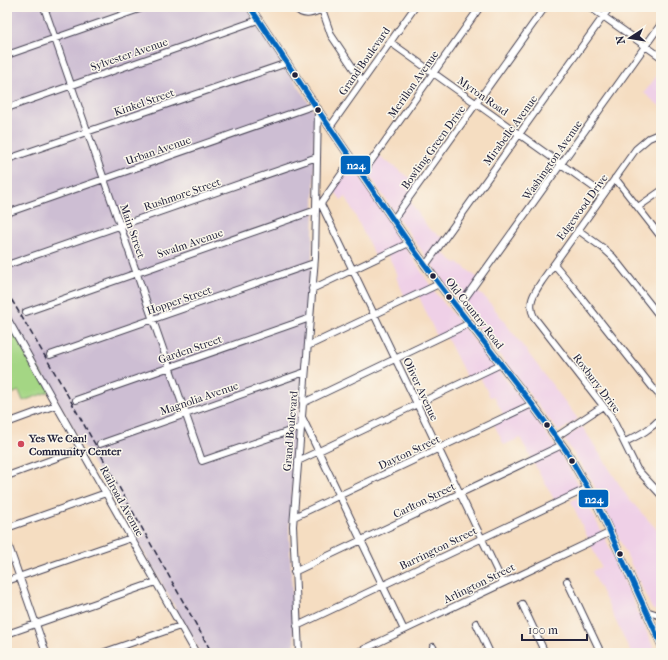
<svg xmlns="http://www.w3.org/2000/svg" width="668" height="660" font-family="'IM FELL French Canon',serif">
  <style>
    .built { fill: #efd0e7 }
    .industrial { fill: #cdbed3 }
    .green { fill: #a4d684; stroke: #637c60 }
    .lines { fill: none; stroke-linecap: round; stroke-linejoin: round }
    .minor-casing { stroke: #423e4f; stroke-width: 8 }
    .major-casing { stroke: #423e4f; stroke-width: 9 }
    .minor { stroke: #fff; stroke-width: 6 }
    .major { stroke: #fff; stroke-width: 7 }
    .rail { stroke: #22223b; stroke-width: 1.5; stroke-dasharray: 6 3; stroke-linecap: butt }
    .bus-1-casing { stroke: #fbf7ec; stroke-width: 8 }
    .bus-1 { stroke: #0065bd; stroke-width: 5 }
    .bus-dot { fill: #22223b; stroke: #fbf7ec; stroke-width: 1.5 }
    .poi-dot { fill: #d1495b; stroke: #fbf7ec; stroke-width: 1.5 }
    .labels { text-anchor: middle; stroke-width: 3; stroke-linejoin: round; paint-order: stroke }
    .street-label { font-size: 11px; fill: #22223b; stroke: #fbf7ec }
    .poi-label { font-size: 11px; font-weight: bold; fill: #22223b; stroke: #fbf7ec; text-anchor: start }
    .line-badge { stroke: #fbf7ec; stroke-width: 1.5 }
    .badge-label { font-size: 11px; text-anchor: middle; font-weight: bold; fill: #fff }
  </style>
  <rect width="100%" height="100%" fill="#fbf7ec"/>
  <filter id="ink" filterUnits="userSpaceOnUse"><feTurbulence type="fractalNoise" baseFrequency=".025" numOctaves="2"/><feDisplacementMap in="SourceGraphic" scale="8" xChannelSelector="R" yChannelSelector="G"/><feConvolveMatrix kernelMatrix="1 2 1 2 8 2 1 2 1" color-interpolation-filters="sRGB"/></filter>
  <filter id="wash" filterUnits="userSpaceOnUse"><feTurbulence type="fractalNoise" baseFrequency=".012" numOctaves="4" result="noise"/><feDisplacementMap in="SourceGraphic" scale="16" xChannelSelector="R" yChannelSelector="G"/><feGaussianBlur stdDeviation="0.9" result="paint"/><feColorMatrix in="noise" values="0 0 0 0 0 0 0 0 0 0 0 0 0 0 0 0 0 1.4 0 .05"/><feComposite in="paint" operator="in"/></filter>
  <g filter="url(#wash)">
    <rect width="100%" height="100%" fill="#f5ddc1"/>
    <path class="built" d="M661 70V107L644 93Z
      M379 156 417 183 408 198 429 229 448 241 442 252 456 263 458 262 479 279 473 288 488 300 578 419 559 432 460 304 396 215 369 174Z
      M352 164 434 291 529 408 555 446 581 488 555 501 520 438 504 445 493 422 504 416 494 396 490 397 478 373 467 378 445 334 437 337 417 292 405 297 396 277 398 276 386 251 375 256 346 197 341 200 334 190Z
      M582 426 628 498 661 534V613L652 609 591 479 564 439Z
      M583 495 606 540 656 653H631L592 571 601 567 571 501Z"/>
    <path class="industrial" d="M7 7H247L315 112 314 214 311 274 289 530 295 653H201L7 311Z"/>
    <path class="green" d="M7 311 51 391 23 401 19 391 7 396Z"/>
  </g>
  <g filter="url(#ink)">
    <g class="lines">
      <defs>
        <path id="minor" d="M44 7 202 461 301 427
          M295 7C304 19 316 12 326 7
          M590 7 661 57
          M322 9 331 35 362 81
          M390 42 603 194
          M7 55 145 7
          M7 108 258 20
          M330 127 415 7
          M661 133 649 138 636 149 542 281C534 293 527 303 534 317L611 416 637 469 661 495
          M8 159 287 63
          M362 174 480 7
          M615 178 661 237
          M321 204 503 583
          M320 205 352 159
          M638 207 661 191
          M7 213 315 105
          M393 220 545 7
          M578 230 603 248 613 257 661 318
          M554 264 574 288 653 388 661 397
          M7 265 317 157
          M425 266 610 7
          M312 289 409 243
          M458 308 661 24
          M26 312 316 210
          M7 318 196 653
          M308 346 439 284
          M50 355 314 263
          M76 400 310 318
          M303 403 470 323
          M302 417 404 630
          M7 423 56 405
          M556 437 603 406
          M625 442C639 435 650 430 661 418
          M100 444 305 372
          M298 461 501 364
          M7 476 81 449
          M294 517 532 404
          M7 528 106 493
          M7 541 46 653
          M294 572 562 445
          M7 581 131 538
          M567 581 601 653
          M522 604 545 653
          M646 611 661 616
          M476 623 490 653
          M297 626 588 488
          M7 634 156 582
          M433 647 436 653
          M102 653 180 626
          M299 653 293 526 315 258 318 109
          M356 653 611 532"/>
        <path id="major" d="M250 7 322 116 409 243 439 284 532 404 567 452 599 508 661 644"/>
      </defs>
      <use href="#minor" class="minor-casing"/>
      <use href="#major" class="major-casing"/>
      <use href="#minor" class="minor"/>
      <use href="#major" class="major"/>
      <path class="rail" d="M7 292 59 380 212 653"/>
      <defs>
        <path id="bus-1" d="M250 7 322 116 409 243 439 284 532 404 567 452 599 508 661 644"/>
      </defs>
      <use href="#bus-1" class="bus-1-casing"/>
      <use href="#bus-1" class="bus-1"/>
    </g>
  </g>
  <g class="bus-dot">
    <circle cx="295" cy="75" r="3.5"/>
    <circle cx="318" cy="110" r="3.5"/>
    <circle cx="433" cy="276" r="3.5"/>
    <circle cx="449" cy="297" r="3.5"/>
    <circle cx="547" cy="425" r="3.5"/>
    <circle cx="572" cy="461" r="3.5"/>
    <circle cx="620" cy="554" r="3.5"/>
  </g>
  <circle class="poi-dot" cx="21" cy="444" r="4"/>
  <g class="labels">
    <g class="street-label">
      <text transform="translate(129 54) rotate(-19)" y="4">Sylvester Avenue</text>
      <text transform="translate(364 61) rotate(-55)" y="4">Grand Boulevard</text>
      <text transform="translate(413 84) rotate(-55)" y="4">Merillon Avenue</text>
      <text transform="translate(483 96) rotate(35)" y="4">Myron Road</text>
      <text transform="translate(144 102) rotate(-19)" y="4">Kinkel Street</text>
      <text transform="translate(510 130) rotate(-54)" y="4">Mirabelle Avenue</text>
      <text transform="translate(433 147) rotate(-54)" y="4">Bowling Green Drive</text>
      <text transform="translate(158 150) rotate(-19)" y="4">Urban Avenue</text>
      <text transform="translate(552 160) rotate(-55)" y="4">Washington Avenue</text>
      <text transform="translate(182 194) rotate(-19)" y="4">Rushmore Street</text>
      <text transform="translate(582 207) rotate(-54)" y="4">Edgewood Drive</text>
      <text transform="translate(133 231) rotate(71)" y="4">Main Street</text>
      <text transform="translate(190 243) rotate(-19)" y="4">Swalm Avenue</text>
      <text transform="translate(179 300) rotate(-19)" y="4">Hopper Street</text>
      <text transform="translate(475 313) rotate(52)" y="4">Old Country Road</text>
      <text transform="translate(190 349) rotate(-19)" y="4">Garden Street</text>
      <text transform="translate(597 383) rotate(53)" y="4">Roxbury Drive</text>
      <text transform="translate(421 389) rotate(65)" y="4">Oliver Avenue</text>
      <text transform="translate(199 398) rotate(-19)" y="4">Magnolia Avenue</text>
      <text transform="translate(290 431) rotate(-85)" y="4">Grand Boulevard</text>
      <text transform="translate(409 452) rotate(-25)" y="4">Dayton Street</text>
      <text transform="translate(424 500) rotate(-26)" y="4">Carlton Street</text>
      <text transform="translate(122 501) rotate(61)" y="4">Railroad Avenue</text>
      <text transform="translate(438 548) rotate(-26)" y="4">Barrington Street</text>
      <text transform="translate(479 583) rotate(-26)" y="4">Arlington Street</text>
    </g>
    <g class="poi-label">
      <text x="29" y="442">Yes We Can!<tspan x="29" dy="13">Community Center</tspan></text>
    </g>
  </g>
  <g class="line-badge">
    <rect x="340" y="155" width="31" height="20" rx="4" fill="#0065bd"/>
    <rect x="578" y="489" width="31" height="19" rx="4" fill="#0065bd"/>
  </g>
  <g class="badge-label">
    <text x="356" y="169">n24</text>
    <text x="594" y="503">n24</text>
  </g>
  <rect width="668" height="660" fill="none" stroke="#fbf7ec" stroke-width="24"/>
  <g transform="translate(630 38) rotate(258)" stroke="#fbf7ec" stroke-width="3" paint-order="stroke">
  <path d="M0-3L7 15L0 10L-7 15Z" fill="#22223b"/>
  <text y="-6" font-size="11" font-weight="bold" text-anchor="middle" fill="#22223b">N</text>
  </g>
  <path d="M522 634v6h65v-6" fill="none" stroke="#22223b" stroke-width="2"/>
  <text x="528" y="634" font-size="12" fill="#22223b" stroke="#fbf7ec" stroke-width="3" paint-order="stroke">100 m</text>
</svg>
